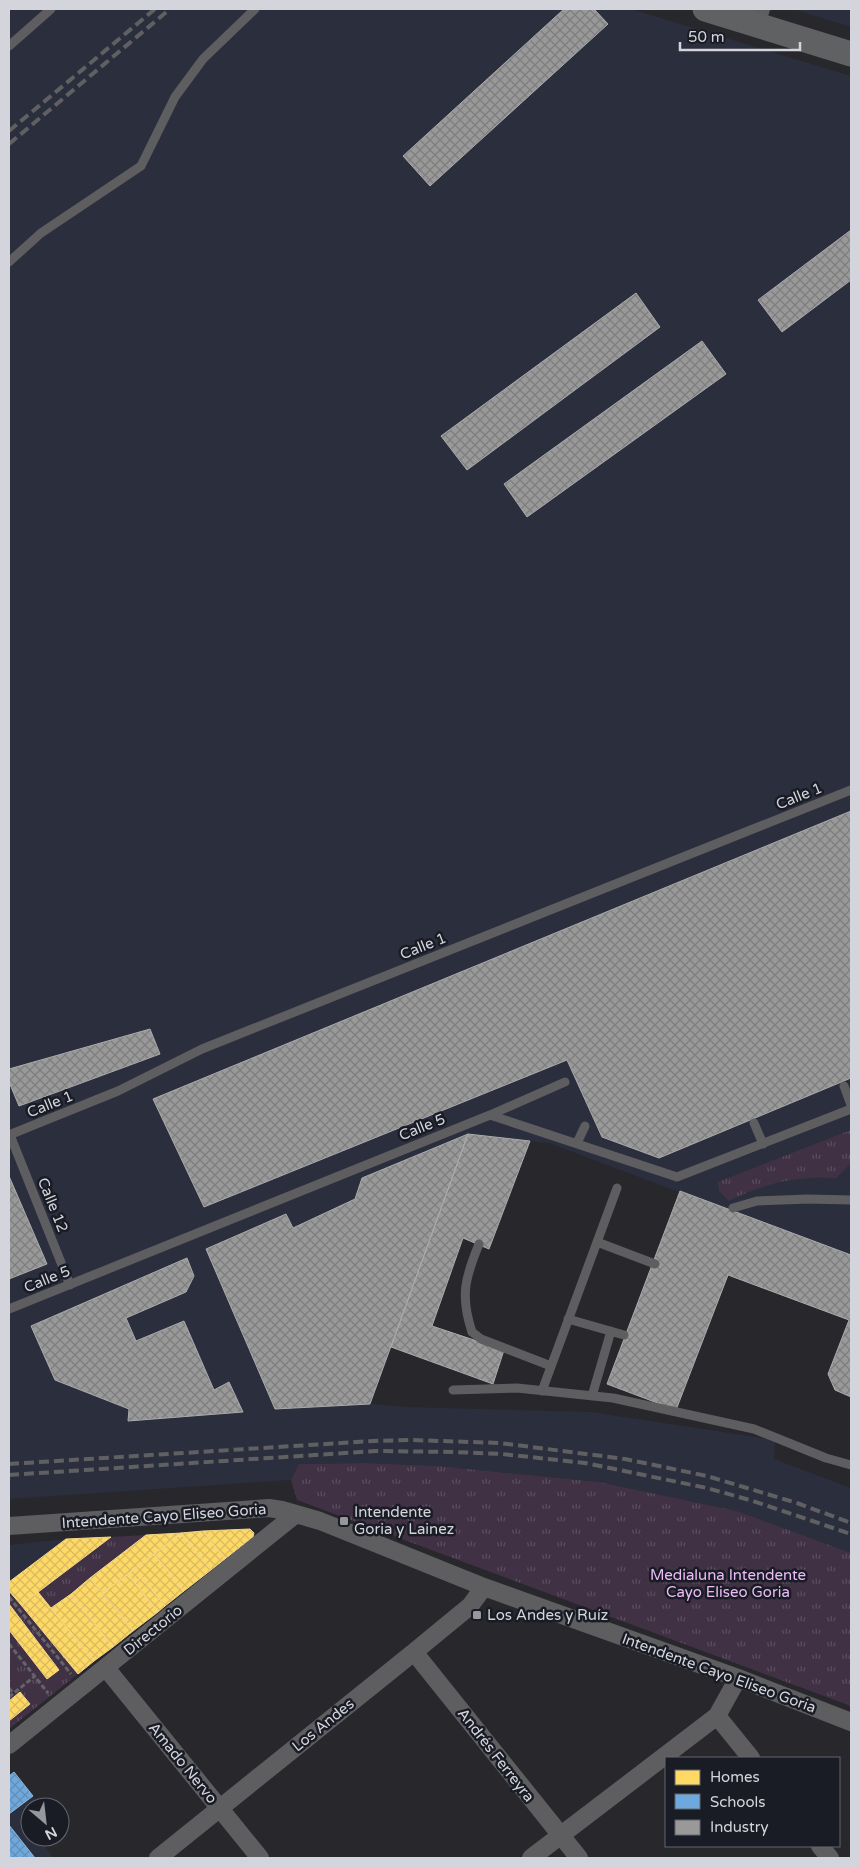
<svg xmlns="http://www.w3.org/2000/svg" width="860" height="1867" font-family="'Varela Round',sans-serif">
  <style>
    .built { fill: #2b2e3c }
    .grass { fill: url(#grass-tufts) }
    .homes { fill: url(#homes-cross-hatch); stroke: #f2d889 }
    .schools { fill: url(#schools-cross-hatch); stroke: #8db6dc }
    .industry { fill: url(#industry-cross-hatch); stroke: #ababad }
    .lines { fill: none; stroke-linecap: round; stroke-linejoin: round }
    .path { stroke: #636467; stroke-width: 3; stroke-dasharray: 5 2.5; stroke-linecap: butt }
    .lane { stroke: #5e5e61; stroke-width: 9 }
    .street { stroke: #5e5e61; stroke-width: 18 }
    .secondary { stroke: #606163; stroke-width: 25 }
    .rail { stroke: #606063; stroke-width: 4; stroke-dasharray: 10 5; stroke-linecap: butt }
    .poi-dot { fill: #97989e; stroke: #1a1c25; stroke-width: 2 }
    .labels { text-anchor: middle; stroke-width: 5; stroke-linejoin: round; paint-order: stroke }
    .street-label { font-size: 15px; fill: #d4d5dc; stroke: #1a1c25 }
    .poi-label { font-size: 15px; fill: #d4d5dc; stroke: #1a1c25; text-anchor: start }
    .park-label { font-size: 15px; fill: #ecbbf7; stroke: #1a1c25 }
  </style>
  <defs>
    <pattern id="grass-tufts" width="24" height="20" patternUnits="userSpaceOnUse" patternTransform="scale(1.25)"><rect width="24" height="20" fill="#413145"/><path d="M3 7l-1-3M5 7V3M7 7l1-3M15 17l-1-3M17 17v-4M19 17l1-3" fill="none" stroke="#5c4e5f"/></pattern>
    <pattern id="homes-cross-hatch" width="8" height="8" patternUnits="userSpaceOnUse" patternTransform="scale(1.25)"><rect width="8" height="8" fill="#ffd966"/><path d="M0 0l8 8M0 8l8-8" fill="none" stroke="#d9ba5f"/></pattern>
    <pattern id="schools-cross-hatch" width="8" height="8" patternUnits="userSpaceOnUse" patternTransform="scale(1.25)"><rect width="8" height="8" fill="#6fa8dc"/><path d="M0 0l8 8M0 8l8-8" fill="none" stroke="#638eb6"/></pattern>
    <pattern id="industry-cross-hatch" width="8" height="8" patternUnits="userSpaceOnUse" patternTransform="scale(1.25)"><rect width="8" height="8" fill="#999"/><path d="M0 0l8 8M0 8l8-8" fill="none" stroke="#7e7e7f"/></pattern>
  </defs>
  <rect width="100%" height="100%" fill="#27272c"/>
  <path class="built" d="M9 9H631L851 76V1257L549 1143 468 1135 370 1404 407 1407 591 1412 775 1440 774 1459 851 1488V1553L737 1511 599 1482 438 1466 366 1463 299 1464 291 1480 9 1499Z
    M793 9H851V27Z
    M66 1539 9 1582V1545Z
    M14 1772 41 1807H30V1837H41L39 1839 54 1858H9V1776Z"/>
  <path class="grass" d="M851 1130V1163L836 1178C799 1175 761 1184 729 1201L719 1191 718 1182Z
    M366 1463 438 1466 599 1482 737 1511 851 1553V1706L297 1500 291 1480 299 1464Z
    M146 1535 51 1608 38 1592 111 1537Z
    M9 1591 78 1674 9 1729V1721L30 1704 20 1692 9 1701V1630L47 1679 59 1670 9 1604Z"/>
  <path class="homes" d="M250 1529 254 1533 253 1537 225 1559 203 1531Z
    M203 1531 225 1559 211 1570 181 1533Z
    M181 1533 211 1570 184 1591 154 1554Z
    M182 1533 103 1593 90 1578 146 1535Z
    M111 1537 21 1605 9 1591V1582L66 1539Z
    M154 1554 184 1591 165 1606 142 1577 135 1583 128 1574Z
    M128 1574 158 1612 133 1631 103 1593Z
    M142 1577 165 1606 158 1612 135 1583Z
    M90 1578 133 1631 113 1647 71 1594Z
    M38 1592 94 1661 78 1674 21 1605Z
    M71 1594 113 1647 94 1661 51 1608Z
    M9 1604 59 1670 47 1679 9 1630Z
    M20 1692 30 1704 9 1721V1701Z"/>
  <path class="schools" d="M14 1772 33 1796 9 1814V1776Z
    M9 1825 35 1858H9Z"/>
  <path class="industry" d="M564 9H594L608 24 430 186 403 156Z
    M851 230V280L782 332 758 300Z
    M636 293 660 327 467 470 441 436Z
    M702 341 726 374 527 517 504 484Z
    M851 811V1078L659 1158 602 1137 567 1060 204 1207 153 1099Z
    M150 1029 160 1054 19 1106 9 1082V1069Z
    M468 1134 370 1404 275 1409 206 1249 286 1214 293 1228 355 1199 362 1178Z
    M468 1134 530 1141 489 1249 463 1238 432 1326 504 1350 493 1384 391 1347Z
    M9 1176 47 1264 9 1279Z
    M680 1191 851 1255V1397L835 1390 828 1374 849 1320 728 1275 676 1410 607 1384Z
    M187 1258 194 1276 186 1292 126 1318 136 1341 184 1321 214 1390 229 1382 243 1412 128 1421 129 1409 55 1380 31 1326Z"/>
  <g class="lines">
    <path class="path" d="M9 1597 71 1674
      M9 1644 48 1693
      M9 1688 13 1693
      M9 1697 35 1676"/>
    <path class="lane" d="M9 46 51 9
      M9 262 41 233 141 166 175 97 203 59 255 9
      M844 1086 851 1105
      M490 1115 565 1082
      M754 1123 763 1144
      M9 1135 118 1091 202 1049 851 790
      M10 1135 70 1285
      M577 1143 585 1126
      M733 1208 757 1201 808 1199 851 1200
      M597 1242 655 1264
      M479 1244C465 1278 460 1296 472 1332L481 1339 551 1366
      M9 1309 490 1115 677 1177 851 1109
      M568 1319 624 1335
      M453 1390 517 1388 613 1398 754 1429 826 1458 851 1465
      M542 1391 617 1188
      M592 1396 611 1331"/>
    <path class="street" d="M756 24 761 9
      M9 1526 269 1508 282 1510 320 1521 484 1587 738 1678 851 1722
      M414 1652 579 1858
      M106 1668 260 1858
      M717 1716 751 1758
      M9 1745 296 1514
      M820 1846 830 1858
      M158 1858 414 1652 470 1606 484 1587
      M531 1858 717 1716 738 1678"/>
    <path class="secondary" d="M705 9 851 54"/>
    <path class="rail" d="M9 131 155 9
      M9 144 170 9
      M9 1464 373 1441 411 1440 500 1443 625 1459 707 1476 797 1503 851 1523
      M9 1475 376 1451 455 1452 502 1454 585 1463 707 1488 753 1501 851 1534"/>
  </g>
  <g class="poi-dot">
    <rect x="339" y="1516" width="10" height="10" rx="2.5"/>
    <rect x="472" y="1610" width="10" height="10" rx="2.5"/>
  </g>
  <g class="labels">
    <g class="street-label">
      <text transform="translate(799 796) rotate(-22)" y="5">Calle 1</text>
      <text transform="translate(423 946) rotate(-22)" y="5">Calle 1</text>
      <text transform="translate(50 1104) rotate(-22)" y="5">Calle 1</text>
      <text transform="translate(422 1127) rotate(-22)" y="5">Calle 5</text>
      <text transform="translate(53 1205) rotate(68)" y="5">Calle 12</text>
      <text transform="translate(47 1279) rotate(-22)" y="5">Calle 5</text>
      <text transform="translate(164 1516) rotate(-4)" y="5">Intendente Cayo Eliseo Goria</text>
      <text transform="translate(153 1630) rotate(-39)" y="5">Directorio</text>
      <text transform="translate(719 1673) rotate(20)" y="5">Intendente Cayo Eliseo Goria</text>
      <text transform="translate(323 1725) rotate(-39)" y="5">Los Andes</text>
      <text transform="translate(496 1755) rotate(52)" y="5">Andrés Ferreyra</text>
      <text transform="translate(183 1763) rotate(51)" y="5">Amado Nervo</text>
    </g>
    <g class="poi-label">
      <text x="354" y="1517">Intendente<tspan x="354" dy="17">Goria y Lainez</tspan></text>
      <text x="487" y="1620">Los Andes y Ruíz</text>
    </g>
    <g class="park-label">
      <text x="728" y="1580">Medialuna Intendente<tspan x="728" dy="17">Cayo Eliseo Goria</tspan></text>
    </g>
  </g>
  <rect width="860" height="1867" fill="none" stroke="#d4d5dc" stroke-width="20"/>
  <rect x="665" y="1757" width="175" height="90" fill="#1a1c25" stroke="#64666e"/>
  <rect x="675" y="1770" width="25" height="15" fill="#ffd966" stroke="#64666e"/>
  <text x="710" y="1782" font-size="15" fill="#d4d5dc">Homes</text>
  <rect x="675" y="1794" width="25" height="15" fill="#6fa8dc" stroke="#64666e"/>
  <text x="710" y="1807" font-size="15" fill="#d4d5dc">Schools</text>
  <rect x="675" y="1820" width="25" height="15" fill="#999999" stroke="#64666e"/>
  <text x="710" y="1832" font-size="15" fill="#d4d5dc">Industry</text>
  <g transform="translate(45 1822) rotate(152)"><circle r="24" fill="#1a1c25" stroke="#64666e"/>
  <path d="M0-4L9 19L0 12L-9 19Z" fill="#97989e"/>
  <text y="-8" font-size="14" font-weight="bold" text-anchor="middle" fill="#d4d5dc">N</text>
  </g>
  <path d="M680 42v8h120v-8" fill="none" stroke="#d4d5dc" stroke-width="2.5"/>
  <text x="688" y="42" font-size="15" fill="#d4d5dc" stroke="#1a1c25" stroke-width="4" paint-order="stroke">50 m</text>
</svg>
